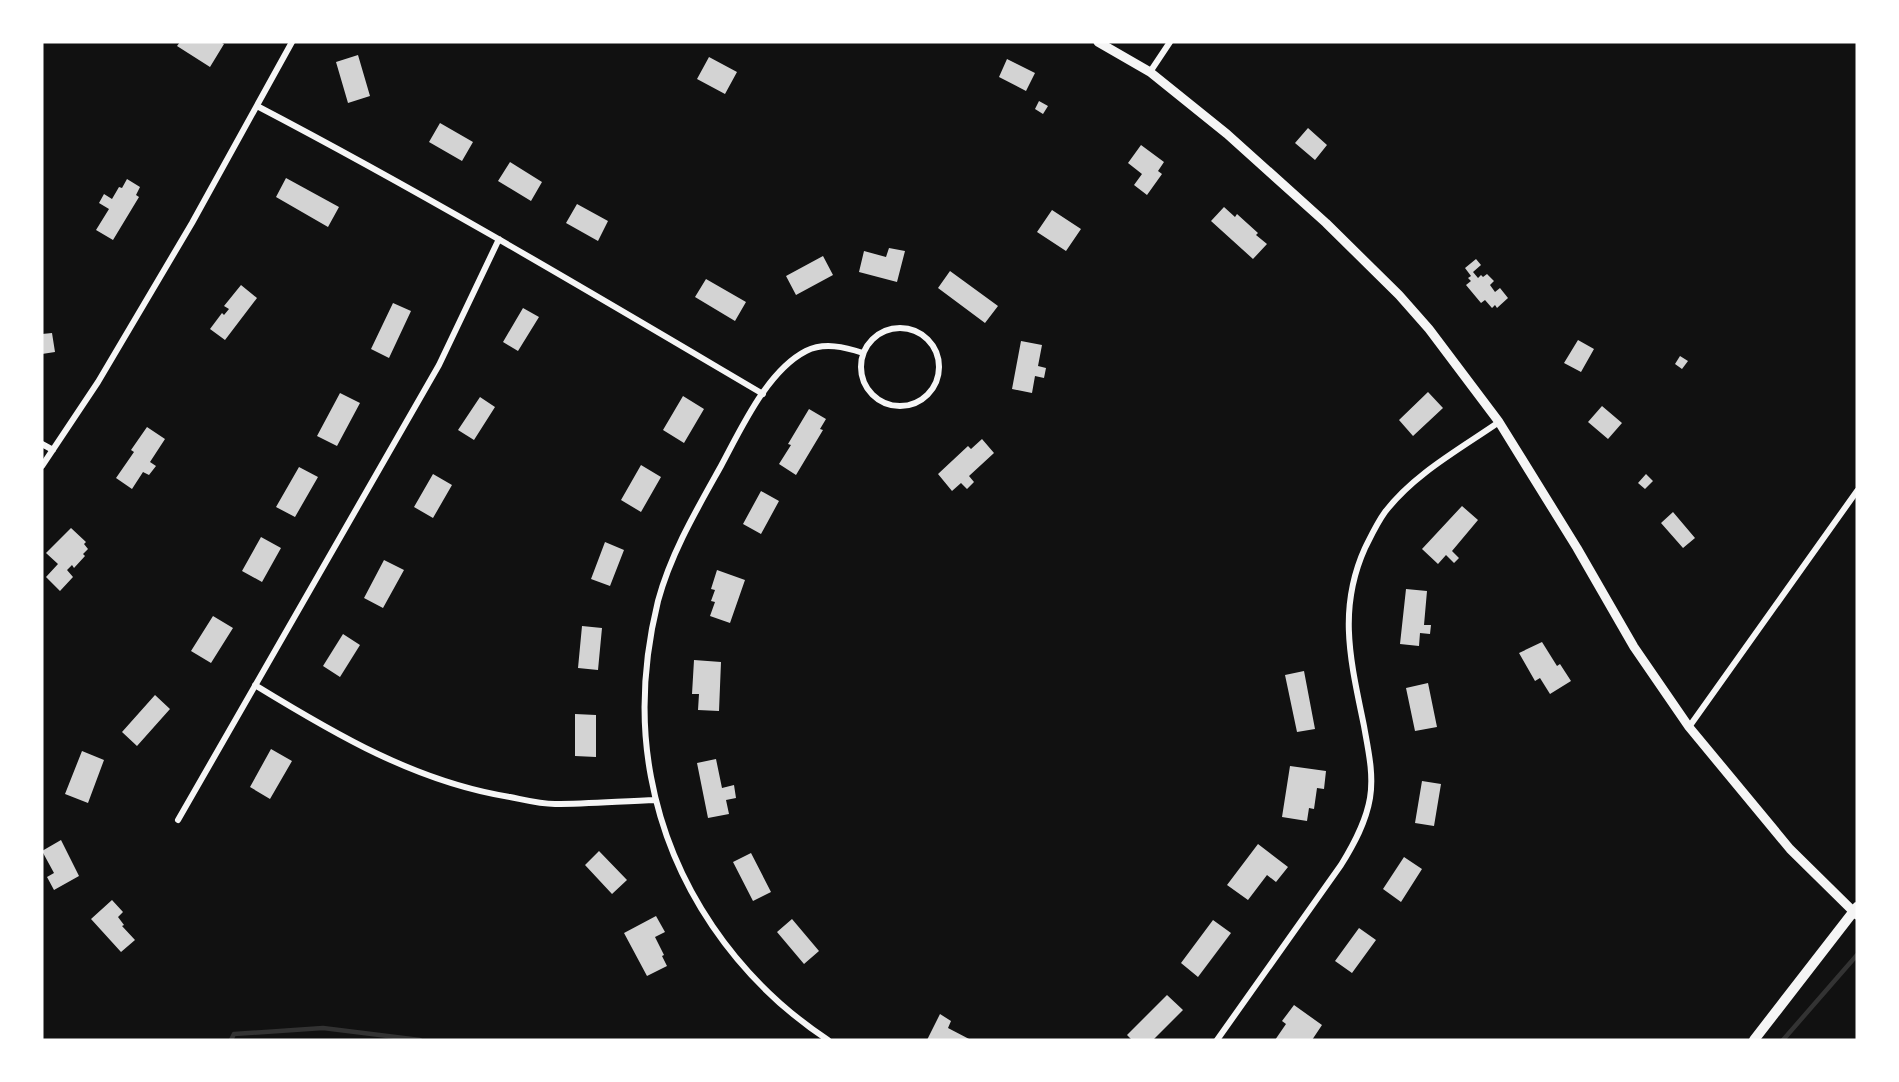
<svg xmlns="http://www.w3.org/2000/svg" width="1899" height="1082" font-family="Merriweather,serif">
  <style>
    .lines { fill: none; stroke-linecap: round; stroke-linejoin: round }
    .stream { stroke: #333; stroke-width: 4.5 }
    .building { fill: #d3d3d3 }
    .minor { stroke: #f5f5f5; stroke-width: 6 }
    .tertiary { stroke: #f5f5f5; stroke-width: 9 }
    .primary { stroke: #f5f5f5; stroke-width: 10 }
  </style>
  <rect width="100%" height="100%" fill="#111"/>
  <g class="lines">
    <path class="stream" d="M231 1040 234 1034 323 1028 420 1040
      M1783 1040 1857 955"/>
  </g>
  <path class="building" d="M180 42H220L224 44 210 67 177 46Z
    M358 55 370 96 348 103 336 62Z
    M709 57 737 72 725 94 697 79Z
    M1007 59 1035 73 1026 91 999 77Z
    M1039 101 1048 106 1043 114 1035 109Z
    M440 123 473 142 462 161 429 142Z
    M1308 128 1327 145 1315 160 1295 143Z
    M1141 145 1164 162 1158 171 1162 174 1147 195 1134 185 1142 174 1128 163Z
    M510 162 542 182 531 201 498 181Z
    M286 178 339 207 328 227 276 197Z
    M127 179 140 187 136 195 139 197 113 240 96 230 109 209 99 203 104 194 112 199 119 187 122 188Z
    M577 204 608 221 598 241 566 223Z
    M1224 207 1235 217 1237 214 1258 233 1256 235 1267 244 1253 259 1211 221Z
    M1052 210 1081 229 1066 251 1037 232Z
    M889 248 905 251 897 282 859 272 864 251 886 257Z
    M823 256 833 275 796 295 786 276Z
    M1476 259 1481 265 1473 272 1478 278 1481 275 1483 277 1487 274 1494 281 1490 285 1495 292 1500 288 1508 298 1497 308 1495 305 1492 308 1485 300 1481 303 1466 285 1471 281 1468 278 1471 276 1465 268Z
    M950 271 998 306 985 323 938 288Z
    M706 279 746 302 735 321 695 297Z
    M241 285 257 298 225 340 210 329 222 313 224 315 229 309 224 306Z
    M393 303 411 311 389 358 371 349Z
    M523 308 539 317 518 351 503 342Z
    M52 333 55 352 42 354V334Z
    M1578 340 1594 349 1581 372 1564 363Z
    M1021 341 1042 345 1038 366 1046 368 1044 378 1035 376 1032 393 1012 389Z
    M1680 356 1688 361 1682 369 1675 364Z
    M1428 392 1443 408 1413 436 1399 420Z
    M340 393 360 403 337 446 317 436Z
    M683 396 704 409 684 443 663 430Z
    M480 397 495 407 474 440 458 430Z
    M1602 406 1622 423 1608 439 1588 422Z
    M809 409 826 419 820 429 823 430 796 475 779 464 791 445 788 444Z
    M147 427 165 439 150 462 156 466 149 475 143 472 132 489 116 478 134 452 131 450Z
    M982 439 994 453 969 476 974 482 967 489 961 483 952 491 938 474 968 446 971 449Z
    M641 465 661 477 641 512 621 500Z
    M299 467 318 477 295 517 276 507Z
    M433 474 452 485 433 518 414 507Z
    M1646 474 1653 481 1645 489 1638 483Z
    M761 491 779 501 761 534 743 524Z
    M1462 506 1478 520 1452 551 1459 558 1454 563 1446 555 1438 564 1422 549Z
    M1673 512 1695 538 1683 548 1661 523Z
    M71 528 86 542 84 544 88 549 83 554 85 556 74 568 72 565 67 570 73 577 60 591 46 577 58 564 46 553Z
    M261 537 281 548 262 582 242 571Z
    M605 542 624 550 610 586 591 579Z
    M384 560 404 570 383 608 364 598Z
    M717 570 745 580 730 623 710 616 715 602 711 601 715 590 711 589Z
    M1406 589 1427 591 1424 625H1431L1430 634 1420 633 1419 646 1400 644Z
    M213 616 233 628 211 663 191 651Z
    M582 626 602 628 598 670 578 668Z
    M343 634 360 645 340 677 323 666Z
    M1542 642 1557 666 1560 664 1571 681 1550 694 1540 678 1535 681 1519 653Z
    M694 660 721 662 719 711 698 710 699 694H692Z
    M1304 671 1315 729 1297 732 1285 675Z
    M1428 683 1437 727 1415 731 1406 688Z
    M155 695 170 709 137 746 122 732Z
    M575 714 596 715V757L575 756Z
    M271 749 292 761 270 799 250 787Z
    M82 751 104 760 88 803 65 794Z
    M716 759 722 788 734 785 736 798 726 800 729 814 708 818 697 763Z
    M1290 766 1326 771 1324 789 1317 788 1314 809 1309 808 1307 821 1282 817Z
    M1422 781 1441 784 1434 826 1415 823Z
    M61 840 79 876 54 890 47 877 54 873 42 851Z
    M1258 844 1288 867 1276 882 1267 875 1248 900 1227 885Z
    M599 851 627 880 612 894 585 865Z
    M751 853 771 892 753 901 733 862Z
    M1404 857 1422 869 1401 902 1383 889Z
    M112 900 123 912 118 917 124 925 122 926 135 940 121 952 91 919Z
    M656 916 665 932 655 937 664 955 662 956 667 966 647 976 624 933Z
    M792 919 819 951 804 964 777 932Z
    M1213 920 1231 933 1198 977 1181 963Z
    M1359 928 1376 940 1352 973 1335 961Z
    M1167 995 1183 1010 1153 1040H1132L1127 1035Z
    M1294 1005 1322 1025 1312 1040H1275L1286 1024 1282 1021Z
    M940 1014 951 1021 948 1028 971 1040H927Z"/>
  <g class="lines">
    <path class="minor" d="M1150 72 1170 42
      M257 106C429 196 595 295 763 394
      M861 367a39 39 0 1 1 78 0a39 39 0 1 1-78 0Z
      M42 444 53 450
      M42 466 98 382 192 223 292 42
      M255 685C335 734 416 782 510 797 525 800 540 804 555 804 589 804 623 801 656 800
      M1689 727 1857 491
      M178 820 439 365 499 239
      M828 1040C736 979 671 885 651 777 640 719 644 658 658 601 671 553 697 509 721 466 741 429 767 371 806 351 824 342 845 347 863 353
      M1217 1040 1341 865C1354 844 1366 822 1370 798 1374 774 1368 749 1364 726 1351 662 1337 610 1365 548 1371 536 1377 523 1385 512 1414 474 1460 449 1499 422"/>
    <path class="tertiary" d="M1098 42 1150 72 1227 134 1326 223 1399 295 1429 329 1499 422 1577 548 1634 647 1689 727 1790 849 1857 915"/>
    <path class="primary" d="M1754 1040 1857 907"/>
  </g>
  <rect width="1899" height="1082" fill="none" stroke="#ffffff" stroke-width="87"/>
</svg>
